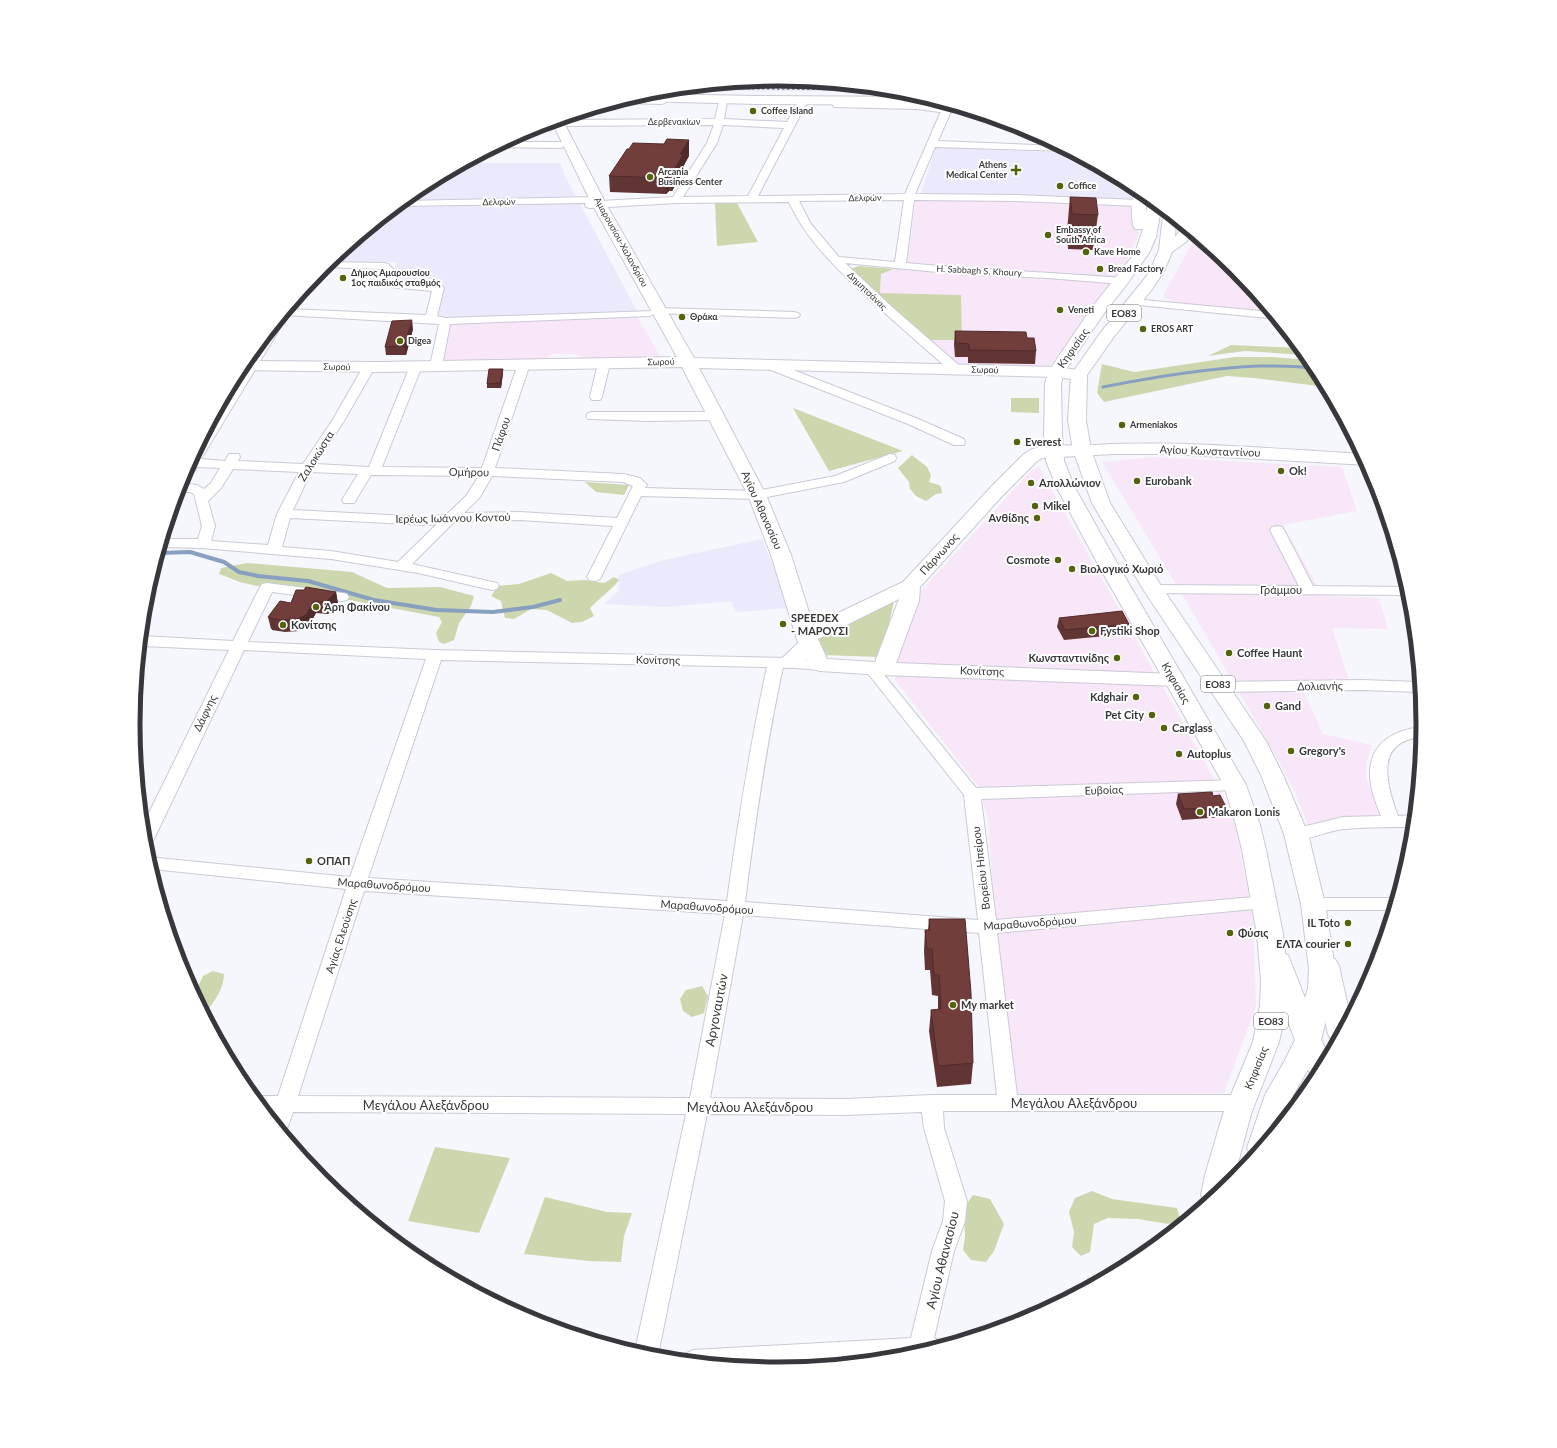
<svg xmlns="http://www.w3.org/2000/svg" width="1557" height="1448" font-family="Lato,sans-serif">
  <style>
    .commercial { fill: #f8e7f8 }
    .built { fill: #ebeafd }
    .green { fill: #cdd7ae }
    .lines { fill: none; stroke-linecap: round; stroke-linejoin: round }
    .stream-far1 { stroke: #87a0c0; stroke-width: 3 }
    .stream { stroke: #87a0c0; stroke-width: 4 }
    .street-casing { stroke: #cacad5; stroke-width: 2 }
    .secondary-casing { stroke: #cacad5; stroke-width: 2 }
    .primary-casing { stroke: #cacad5; stroke-width: 2 }
    .highway-casing { stroke: #cacad5; stroke-width: 2 }
    .street { fill: #fff; fill-rule: evenodd }
    .secondary { fill: #fff; fill-rule: evenodd }
    .primary { fill: #fff; fill-rule: evenodd }
    .highway { fill: #fff; fill-rule: evenodd }
    .rail { stroke: #77777c; stroke-width: 1.5; stroke-dasharray: 2.5 2.5; stroke-linecap: butt }
    .wall { fill: #613534 }
    .shaded-wall { fill: #4f2b2a }
    .building { fill: #713e3c; stroke: #4f2b2a }
    .poi-dot { fill: #53640c; stroke: #fff; stroke-width: 1.5 }
    .labels { text-anchor: middle; stroke-width: 4; stroke-linejoin: round; paint-order: stroke }
    .far-poi-label { font-size: 9px; font-weight: bold; fill: #38383c; stroke: #fff; text-anchor: start }
    .far-street-label { font-size: 9px; fill: #38383c; stroke: #fff }
    .shield { fill: #fff; stroke: #747476; stroke-width: 1 }
    .shield-label { font-size: 10px; font-weight: bold; fill: #38383c }
    .street-label { font-size: 11px; fill: #38383c; stroke: #fff }
    .poi-label { font-size: 11px; font-weight: bold; fill: #38383c; stroke: #fff; text-anchor: start }
    .near-street-label { font-size: 13px; fill: #38383c; stroke: #fff }
    .rim { fill: none; stroke: #38383c; stroke-width: 5 }
  </style>
  <rect width="100%" height="100%" fill="#f6f6fd"/>
  <path class="commercial" d="M989 199 1125 205 1131 206 1133 209 1139 233 1126 263 1111 286 1050 365 1040 368 954 364 880 293 881 274 907 264 916 200Z
    M1196 236 1235 268 1272 314 1176 304 1163 296Z
    M637 316 660 356 586 359 574 354H552L545 359 442 361 451 322Z
    M1154 457 1342 467 1357 511 1283 525 1323 596 1379 598 1388 629 1332 628 1349 680 1299 681 1323 734 1372 745 1366 763V777L1381 818 1308 825 1295 792 1275 754 1185 599 1102 462Z
    M1039 467 1207 766 1233 816 1253 917 1256 1006 1224 1093 1014 1094 996 934 988 818 978 786 895 680 898 660 918 594 1032 470Z"/>
  <path class="built" d="M716 85H844L907 92 666 90Z
    M936 147 1071 153 1136 187V198L1133 200 922 195 921 193Z
    M466 163H560L565 176 637 311 461 319 436 318 445 286 432 285 394 284 390 277 397 262H329L420 188Z
    M762 539 790 608 736 612 731 601 666 607 604 604 619 590 618 575 664 560Z"/>
  <path class="green" d="M715 203H737L758 242 717 246Z
    M859 266 894 269 881 274 880 293 961 295 962 340H926L850 269Z
    M1231 345 1300 348 1306 355 1245 351 1208 356Z
    M1235 357H1272L1310 360 1326 387 1254 378 1227 376 1104 402 1097 393 1102 364 1134 372Z
    M1011 398H1039V413L1011 412Z
    M793 408 903 451 829 471Z
    M912 455 927 467 931 475 929 482 939 485 941 487 942 493 936 494 926 501 916 496 910 489 909 482 898 468Z
    M585 482 629 485 624 495 596 492Z
    M247 563 352 572 387 588 440 587 474 596 471 606 459 623 454 640 444 644 439 642 436 633 442 622 439 617 338 598 302 597 293 585 257 586 240 582 219 574 221 568Z
    M551 573 567 581 584 580 604 583 614 577 619 580C611 591 599 598 590 608L594 616 582 622 572 623 547 610 531 609 514 619 505 618 501 601 491 596 498 586 519 584Z
    M894 602 881 657 822 655 816 638Z
    M213 971 224 974C224 989 214 1002 205 1013L195 993 203 976Z
    M702 986 708 996 704 1013 692 1017 683 1011 680 999 686 990Z
    M435 1147 510 1158 479 1233 408 1221Z
    M1092 1191 1112 1199 1177 1208 1180 1220 1168 1224 1138 1219 1108 1218 1094 1224 1090 1252 1081 1256 1072 1247 1074 1232 1069 1212 1075 1198Z
    M973 1195 990 1199 1004 1224 994 1251 986 1262 971 1260 963 1250 965 1237 964 1208Z
    M545 1197 607 1212 632 1213 624 1236 621 1262 589 1261 524 1254Z"/>
  <g class="lines">
    <path class="stream-far1" d="M1103 387C1154 377 1206 368 1259 366 1279 366 1297 365 1317 369"/>
    <path class="stream" d="M160 553 190 552 224 562 239 572 258 576 308 581 374 600 437 610 493 612 533 607 560 600"/>
    <defs>
      <path id="street" d="M723 99 727 102 724 119 787 122 798 102H804L806 104 758 196 905 194 942 109 947 106 952 109 938 141 1059 146 1068 151 935 147 915 194 1016 195 1139 200 1144 203 1139 206 1016 201 914 200 906 263C978 270 1050 272 1122 278L1127 281 1122 284 1048 278 958 274 845 263 892 307 961 367 963 370 961 373H953C924 348 896 323 868 298 837 269 806 240 789 202L676 203 590 208 586 207 585 205 586 203 398 206 404 201 597 197 601 198V201L673 197 707 143 714 125 559 126 554 123 559 120 715 119 719 102ZM723 125 784 128 748 196 683 197 717 143ZM904 200 895 262 839 257 811 224 799 201Z
        M505 142H561L566 145 561 148 496 147Z
        M330 262 384 263 388 264 393 269 386 278 387 281 442 286 444 288 437 316 445 318 654 311 659 308 794 312 798 313 800 315 798 317 794 318 655 313 650 316 450 324 442 366 440 369H432L430 366 439 324 284 315 289 309 426 315 432 291 380 286 375 278 381 269 323 267Z
        M1133 299 1271 312 1276 319 1129 304 1127 302Z
        M282 317 285 320 201 459 225 461 229 454H239L240 457 238 461 303 464 332 421 363 367 365 364H373L375 367 344 421 316 464 369 467 410 366 412 363H420L422 366 382 467 482 468 518 364 520 361H528L530 364 495 468 623 474 640 478 647 485 645 488 757 491 835 476 890 454 895 455 896 458 895 461 844 482 757 499 641 496 601 577 599 580 594 581 589 580 587 577 613 526 520 520 455 521 412 564 497 583 499 586 497 589 492 590 418 573 331 559 202 548 161 547 164 539H198L202 526 194 494 190 492H178L183 477 220 408 255 350ZM197 467 220 468 211 483 204 489 197 485 186 484ZM233 469 299 472 277 514 268 545 211 541 215 526 208 501 221 488ZM311 472 358 474 342 500 344 503H354L371 475 479 476 466 496 447 514 428 517 293 510ZM492 476 623 482 633 486 617 518 520 512 464 513 480 497ZM290 518 428 525 437 524 398 562 331 551 282 547Z
        M604 359 608 360 610 363 602 397 600 400H592L590 397 598 363 600 360Z
        M770 361 916 418 964 439 965 442 964 445H954L908 424 766 368 764 365 766 362Z
        M592 412H715L719 413 721 416 719 419 715 420 650 421 588 419 586 416 588 413Z
        M1277 526 1282 527 1284 530 1313 586 1408 587 1410 595 1153 593 1148 592 1146 589 1148 586 1153 585 1299 586 1270 530 1272 527Z
        M267 583 342 593 347 594 349 597 347 600 342 601 272 592 248 642 435 650 788 658 825 662 828 665 825 668 820 670 783 667C766 745 755 823 745 902L978 920 964 795 866 671 863 668 866 665 871 663 876 665 976 788 1235 780 1241 781 1243 785 1241 789 1235 790 981 799 996 920 1265 896 1271 897 1274 902 1271 907 1265 908 997 933 1017 1095H1241L1248 1097 1251 1103 1248 1109 1241 1111H943L944 1128 967 1201 965 1221 954 1251 934 1338 940 1341 942 1345 904 1357 852 1362 762 1367 682 1359 685 1354 693 1350 911 1338 932 1251 943 1221 945 1201 924 1128 922 1112 845 1115 707 1114 658 1355 657 1357 635 1351 686 1114 293 1112 288 1126 283 1132 271 1117 272 1112H267L255 1098 260 1096H278L346 889 152 869 148 857 350 877 426 659 244 650 154 839 151 843 145 845 143 825 229 650 142 646V636L233 641 260 587 262 584ZM441 660 767 667C750 745 738 822 727 901L368 878ZM364 891 725 914 690 1098 298 1096ZM743 915 979 933 997 1095H932L845 1099 710 1098Z
        M1362 680 1419 682 1420 692 1362 690 1220 692 1214 690 1212 687 1214 684 1220 682Z
        M1423 727 1422 737C1374 741 1386 784 1398 816L1414 815 1413 827C1391 827 1367 827 1345 829 1326 830 1308 843 1290 838L1287 834 1290 830 1343 817 1381 816C1376 803 1370 789 1370 775 1369 743 1395 729 1423 727Z
        M1313 898H1396L1393 910H1313L1307 909 1304 904 1307 899Z"/>
      <path id="secondary" d="M639 96 665 97 667 100 665 103 661 104 627 103 622 101Z
        M838 100C875 101 922 97 956 107L951 112 947 113 917 109 834 107 832 104 834 101Z
        M562 119 606 204 694 358 1056 367 1085 371 1087 375 1085 379 1079 380 1056 377 699 368 766 495 791 555 813 625 903 582 991 487 1024 454 1032 449C1052 444 1075 446 1095 445 1184 440 1274 449 1362 454L1368 465 1170 454H1113L1042 458 1036 462 1003 495 920 587 919 601 896 663 1174 674 1182 675 1185 680 1182 685 1174 686 883 675 820 671 813 669 806 659C797 666 792 670 781 667L777 663 798 643 771 555 748 495 682 367 380 372 240 370 246 361 380 362 677 357 592 204 552 122ZM899 599 875 662 827 659 818 639Z
        M1326 957 1335 959 1339 966 1350 1016 1336 1043 1332 1041 1328 1034 1313 966 1317 959Z
        M1308 1030 1318 1033 1329 1056 1317 1079 1312 1078 1295 1040 1298 1033Z"/>
      <path id="primary" d="M1138 189 1148 197 1146 203V213L1148 202 1150 199 1161 208 1156 237 1149 253 1127 284 1105 312 1064 372 1061 384 1062 434 1064 461 1075 488 1121 570 1246 785 1260 825 1266 850 1283 934 1285 954 1288 955 1305 998 1308 988 1309 969 1301 904 1284 834 1261 775 1244 741 1143 589 1092 503 1073 450 1068 420 1071 375 1101 332 1142 282 1150 271 1159 250 1163 215 1166 212 1176 220 1175 237 1183 226 1192 233 1186 242 1172 252 1164 271 1153 288 1113 338 1087 375 1086 420 1091 450 1110 503 1163 589 1266 741 1283 775 1308 834 1325 904 1335 969 1334 988 1321 1040 1310 1066 1292 1097 1285 1119 1253 1157 1251 1156 1247 1148 1265 1095 1284 1062 1295 1040 1285 1014 1279 1042 1251 1114 1233 1182 1206 1204 1201 1195 1205 1175 1223 1114 1253 1042 1260 1006 1261 980 1257 934 1242 850 1236 825 1224 785 1101 570 1057 488 1046 461 1044 434 1045 384 1048 372 1093 306 1135 253 1143 229H1135L1133 226C1132 215 1129 197 1138 189Z"/>
      <path id="highway" d="M779 79 794 80C788 86 768 86 762 81Z
        M646 94 758 96 924 97 941 103 936 105 758 104 635 101 630 98Z"/>
    </defs>
    <use href="#street" class="street-casing"/>
    <use href="#secondary" class="secondary-casing"/>
    <use href="#primary" class="primary-casing"/>
    <use href="#highway" class="highway-casing"/>
    <use href="#street" class="street"/>
    <use href="#secondary" class="secondary"/>
    <use href="#primary" class="primary"/>
    <use href="#highway" class="highway"/>
    <path class="rail" d="M682 88 888 90"/>
  </g>
  <path class="wall" d="M689 140V156L684 165V170L672 191H669L666 194 610 192 609 176 629 149Z
    M1070 197 1098 215 1093 250 1068 249 1067 231Z
    M413 329 406 355H386L385 347Z
    M955 331 1027 338 1036 351 1035 364 968 363V357H955L954 344Z
    M503 373 501 388H487V384Z
    M336 592 338 604 328 614 316 613 308 627 299 631 285 632 272 630V629H271L268 617 291 603Z
    M1059 618 1129 624 1127 634 1064 640 1057 627Z
    M1178 794 1213 796 1226 807 1223 817 1182 820 1176 804Z
    M929 919 973 1063 971 1084 937 1087 929 1031 931 1010 938 1009V996L932 995 930 970H925L924 951 925 930H928Z"/>
  <path class="shaded-wall" d="M689 140V156L684 165V170L672 191 671 176 680 154Z
    M668 175 669 191 666 194 665 178Z
    M412 320 413 329 406 355 404 346Z
    M503 369V373L501 388 500 383Z
    M336 592 338 604 328 614 326 602Z
    M314 601 316 613 308 627 299 631 297 619Z"/>
  <path class="building" d="M667 139 689 140 680 154H683L671 176 668 175 665 178 609 176 627 149H629L633 143 664 144Z
    M1070 197 1096 198 1098 215 1072 214Z
    M412 320 404 346 385 347 392 321Z
    M955 331 1026 332 1027 338H1034L1036 351 969 350V344L956 343Z
    M489 369H503L500 383 487 384Z
    M306 587 336 592 326 602 314 601 306 615 297 619 282 620 269 618 270 617H268L280 601 291 603 296 590H304Z
    M1122 611 1129 624 1065 630 1059 618Z
    M1212 792 1213 796 1220 795 1226 807 1184 809 1178 794Z
    M929 919H965L971 993 973 1063 938 1066 931 1010 941 1009 939 975 934 974 932 949H927L925 930H930Z"/>
  <g class="poi-dot">
    <circle cx="753" cy="111" r="4"/>
    <path d="M1014 164h4v4h4v4h-4v4h-4v-4h-4v-4h4z"/>
    <circle cx="650" cy="177" r="4"/>
    <circle cx="1060" cy="186" r="4"/>
    <circle cx="1048" cy="235" r="4"/>
    <circle cx="1086" cy="252" r="4"/>
    <circle cx="1100" cy="269" r="4"/>
    <circle cx="343" cy="278" r="4"/>
    <circle cx="1060" cy="310" r="4"/>
    <circle cx="682" cy="317" r="4"/>
    <circle cx="1143" cy="329" r="4"/>
    <circle cx="400" cy="341" r="4"/>
    <circle cx="1122" cy="425" r="4"/>
    <circle cx="1017" cy="442" r="4"/>
    <circle cx="1281" cy="471" r="4"/>
    <circle cx="1137" cy="481" r="4"/>
    <circle cx="1031" cy="483" r="4"/>
    <circle cx="1035" cy="506" r="4"/>
    <circle cx="1037" cy="518" r="4"/>
    <circle cx="1058" cy="560" r="4"/>
    <circle cx="1072" cy="569" r="4"/>
    <circle cx="316" cy="607" r="4"/>
    <circle cx="783" cy="624" r="4"/>
    <circle cx="283" cy="625" r="4"/>
    <circle cx="1092" cy="631" r="4"/>
    <circle cx="1229" cy="653" r="4"/>
    <circle cx="1117" cy="658" r="4"/>
    <circle cx="1136" cy="697" r="4"/>
    <circle cx="1267" cy="706" r="4"/>
    <circle cx="1152" cy="715" r="4"/>
    <circle cx="1164" cy="728" r="4"/>
    <circle cx="1291" cy="751" r="4"/>
    <circle cx="1179" cy="754" r="4"/>
    <circle cx="1200" cy="812" r="4"/>
    <circle cx="309" cy="861" r="4"/>
    <circle cx="1348" cy="923" r="4"/>
    <circle cx="1230" cy="933" r="4"/>
    <circle cx="1348" cy="944" r="4"/>
    <circle cx="953" cy="1005" r="4"/>
  </g>
  <g class="labels">
    <g class="far-poi-label">
      <text x="761" y="114">Coffee Island</text>
      <text x="1007" y="168" text-anchor="end">Athens<tspan x="1007" dy="10">Medical Center</tspan></text>
      <text x="658" y="175">Arcania<tspan x="658" dy="10">Business Center</tspan></text>
      <text x="1068" y="189">Coffice</text>
      <text x="1056" y="233">Embassy of<tspan x="1056" dy="10">South Africa</tspan></text>
      <text x="1094" y="255">Kave Home</text>
      <text x="1108" y="272">Bread Factory</text>
      <text x="351" y="276">Δήμος Αμαρουσίου<tspan x="351" dy="10">1ος παιδικός σταθμός</tspan></text>
      <text x="1068" y="313">Veneti</text>
      <text x="690" y="320">Θράκα</text>
      <text x="1151" y="332">EROS ART</text>
      <text x="408" y="344">Digea</text>
      <text x="1130" y="428">Armeniakos</text>
    </g>
    <g class="far-street-label">
      <text x="674" y="125">Δερβενακίων</text>
      <text transform="translate(865 198) rotate(-1)" y="3">Δελφών</text>
      <text transform="translate(499 202) rotate(-1)" y="3">Δελφών</text>
      <text transform="translate(621 242) rotate(61)" y="3">Αμαρουσίου-Χαλανδρίου</text>
      <text transform="translate(979 271) rotate(3)" y="3">H. Sabbagh S. Khoury</text>
      <text transform="translate(867 291) rotate(44)" y="3">Δημητσάνας</text>
      <text transform="translate(661 362) rotate(-1)" y="3">Σωρού</text>
      <text transform="translate(337 367) rotate(1)" y="3">Σωρού</text>
      <text transform="translate(985 370) rotate(1)" y="3">Σωρού</text>
    </g>
    <g class="shield">
      <rect x="1107" y="305" width="34" height="16" rx="3"/>
      <rect x="1201" y="676" width="34" height="16" rx="3"/>
      <rect x="1254" y="1013" width="34" height="16" rx="3"/>
    </g>
    <g class="shield-label">
      <text x="1124" y="317">ΕΟ83</text>
      <text x="1218" y="688">ΕΟ83</text>
      <text x="1271" y="1025">ΕΟ83</text>
    </g>
    <g class="street-label">
      <text transform="translate(1073 348) rotate(-55)" y="4">Κηφισίας</text>
      <text transform="translate(501 434) rotate(-71)" y="4">Πάφου</text>
      <text transform="translate(1210 451) rotate(2)" y="4">Αγίου Κωνσταντίνου</text>
      <text transform="translate(316 456) rotate(-58)" y="4">Ζαλοκώστα</text>
      <text transform="translate(469 472) rotate(1)" y="4">Ομήρου</text>
      <text transform="translate(762 510) rotate(66)" y="4">Αγίου Αθανασίου</text>
      <text transform="translate(453 518) rotate(-1)" y="4">Ιερέως Ιωάννου Κοντού</text>
      <text transform="translate(939 554) rotate(-48)" y="4">Πάρνωνος</text>
      <text x="1281" y="594">Γράμμου</text>
      <text transform="translate(658 660) rotate(1)" y="4">Κονίτσης</text>
      <text transform="translate(982 671) rotate(2)" y="4">Κονίτσης</text>
      <text transform="translate(1176 683) rotate(60)" y="4">Κηφισίας</text>
      <text transform="translate(1320 686) rotate(-1)" y="4">Δολιανής</text>
      <text transform="translate(205 713) rotate(-64)" y="4">Δάφνης</text>
      <text transform="translate(1104 790) rotate(-2)" y="4">Ευβοίας</text>
      <text transform="translate(981 868) rotate(-97)" y="4">Βορείου Ηπείρου</text>
      <text transform="translate(384 885) rotate(4)" y="4">Μαραθωνοδρόμου</text>
      <text transform="translate(707 907) rotate(4)" y="4">Μαραθωνοδρόμου</text>
      <text transform="translate(1030 923) rotate(-4)" y="4">Μαραθωνοδρόμου</text>
      <text transform="translate(341 936) rotate(-72)" y="4">Αγίας Ελεούσης</text>
      <text transform="translate(1256 1068) rotate(-68)" y="4">Κηφισίας</text>
    </g>
    <g class="poi-label">
      <text x="1025" y="446">Everest</text>
      <text x="1289" y="475">Ok!</text>
      <text x="1145" y="485">Eurobank</text>
      <text x="1039" y="487">Απολλώνιον</text>
      <text x="1043" y="510">Mikel</text>
      <text x="1029" y="522" text-anchor="end">Ανθίδης</text>
      <text x="1050" y="564" text-anchor="end">Cosmote</text>
      <text x="1080" y="573">Βιολογικό Χωριό</text>
      <text x="324" y="611">Άρη Φακίνου</text>
      <text x="791" y="622">SPEEDEX<tspan x="791" dy="13">- ΜΑΡΟΥΣΙ</tspan></text>
      <text x="291" y="629">Κονίτσης</text>
      <text x="1100" y="635">Fystiki Shop</text>
      <text x="1237" y="657">Coffee Haunt</text>
      <text x="1109" y="662" text-anchor="end">Κωνσταντινίδης</text>
      <text x="1128" y="701" text-anchor="end">Kdghair</text>
      <text x="1275" y="710">Gand</text>
      <text x="1144" y="719" text-anchor="end">Pet City</text>
      <text x="1172" y="732">Carglass</text>
      <text x="1299" y="755">Gregory's</text>
      <text x="1187" y="758">Autoplus</text>
      <text x="1208" y="816">Makaron Lonis</text>
      <text x="317" y="865">ΟΠΑΠ</text>
      <text x="1340" y="927" text-anchor="end">IL Toto</text>
      <text x="1238" y="937">Φύσις</text>
      <text x="1340" y="948" text-anchor="end">ΕΛΤΑ courier</text>
      <text x="961" y="1009">My market</text>
    </g>
    <g class="near-street-label">
      <text transform="translate(716 1010) rotate(-79)" y="5">Αργοναυτών</text>
      <text x="1074" y="1108">Μεγάλου Αλεξάνδρου</text>
      <text x="426" y="1110">Μεγάλου Αλεξάνδρου</text>
      <text x="750" y="1112">Μεγάλου Αλεξάνδρου</text>
      <text transform="translate(942 1260) rotate(-76)" y="5">Αγίου Αθανασίου</text>
    </g>
  </g>
  <path d="M0 0H1557V1448H0ZM140 724a638 638 0 1 1 1276 0a638 638 0 1 1-1276 0Z" fill="#fff" fill-rule="evenodd"/>
  <path class="rim" d="M140 724a638 638 0 1 1 1276 0a638 638 0 1 1-1276 0Z"/>
</svg>
